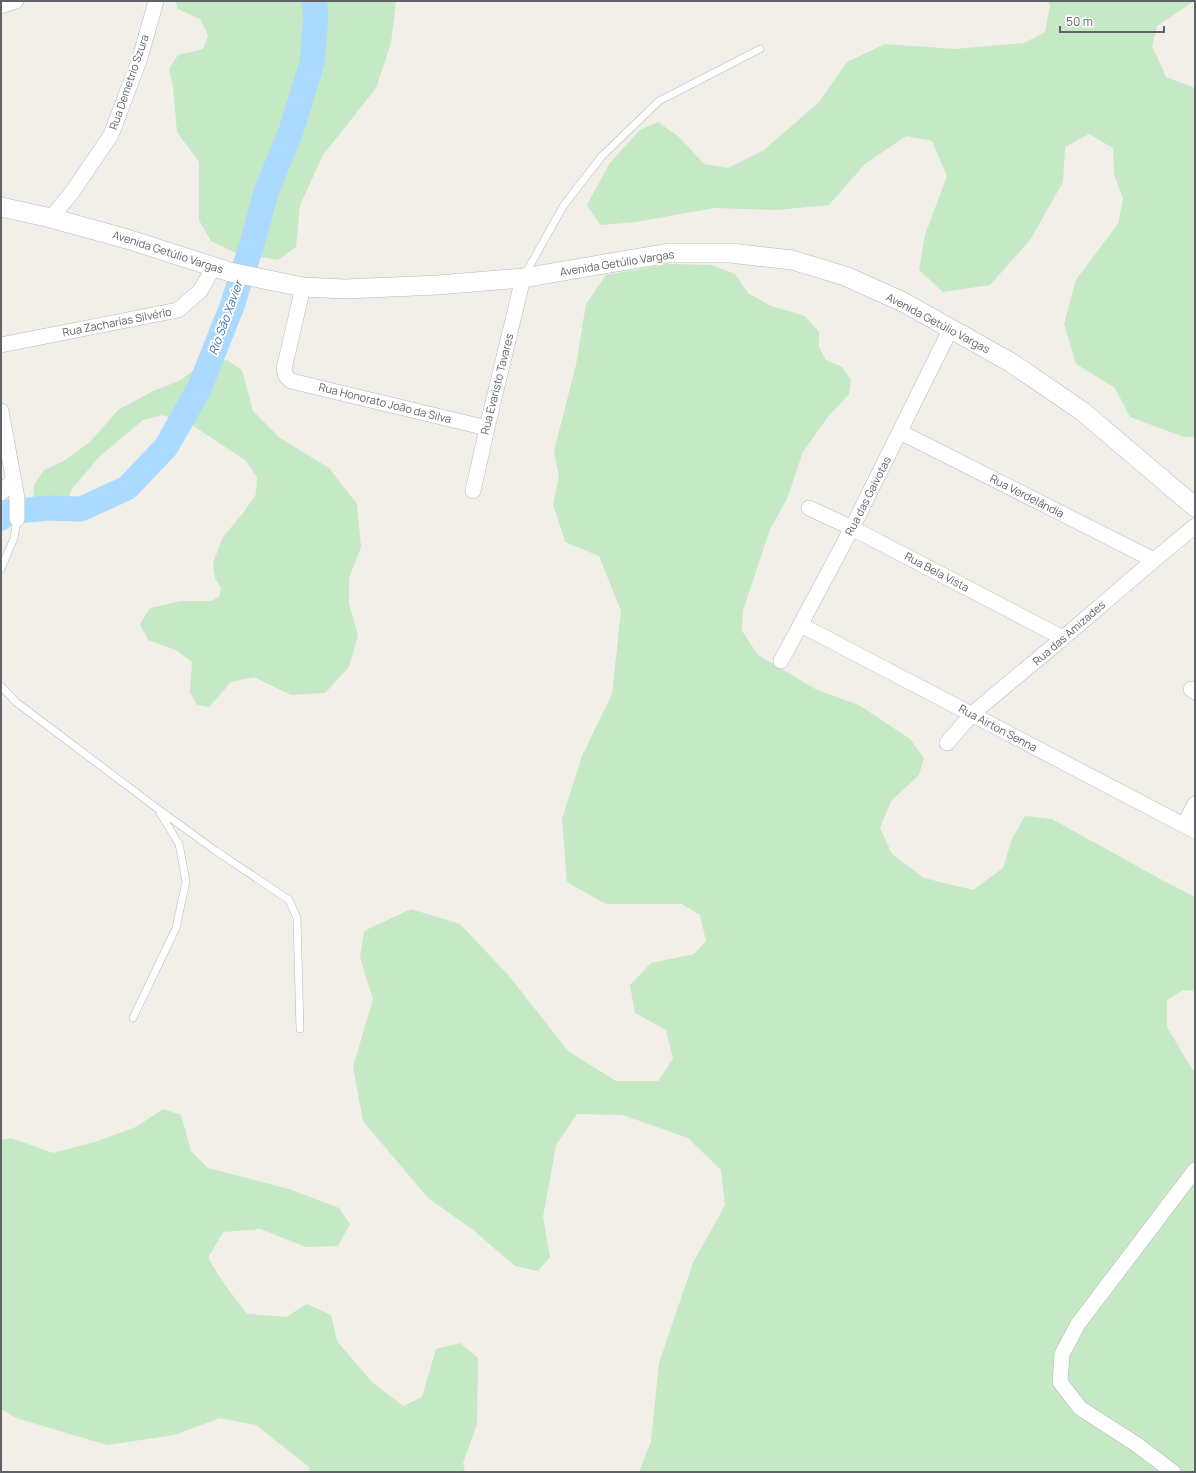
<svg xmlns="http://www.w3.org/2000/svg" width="1196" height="1473" font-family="Manrope,sans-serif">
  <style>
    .green { fill: #c5e8c5 }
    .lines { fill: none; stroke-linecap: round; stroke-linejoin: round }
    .river { stroke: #aadaff; stroke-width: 25 }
    .service-casing { stroke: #b5b8bc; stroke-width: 8 }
    .minor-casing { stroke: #b5b8bc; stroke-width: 16 }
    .tertiary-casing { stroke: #b5b8bc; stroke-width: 20 }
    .service { stroke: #fff; stroke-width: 7 }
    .minor { stroke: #fff; stroke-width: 15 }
    .tertiary { stroke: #fff; stroke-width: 19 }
    .labels { text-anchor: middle; stroke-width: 4; stroke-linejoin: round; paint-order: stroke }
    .street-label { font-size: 11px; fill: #5f6368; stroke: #fff }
    .water-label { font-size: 12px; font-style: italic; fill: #4174aa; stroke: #fff }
  </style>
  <rect width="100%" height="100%" fill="#f1efe8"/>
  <path class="green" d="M175 1H396L391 43 376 88 323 155 300 205 296 247 278 260 236 253 211 241 199 220V162L177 132 173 87 169 69 178 55 203 49 208 35 200 19 178 9Z
    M1048 1H1194L1157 26 1152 46 1166 77 1195 88V437H1184L1130 417 1115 388 1076 364 1064 324 1076 280 1118 224 1123 199 1114 174 1113 148 1089 134 1065 147 1063 182 1030 240 990 285 943 292 919 270 925 235 947 176 932 141 906 136 865 164 829 205 776 210 714 208 636 222 600 225 587 205 609 164 640 130 658 122 679 137 704 164 728 168 764 150 819 102 847 62 885 44 955 49 1024 43 1045 32 1050 6Z
    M667 264 712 265 735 274 748 293 771 306 805 316 819 332V347L826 360 842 367 851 379 849 394 827 418 803 452 787 499 770 529 743 610 742 631 758 655 817 690 859 705 910 739 924 758 919 775 891 801 880 828 892 854 924 878 973 890 1003 868 1012 839 1025 816 1052 819 1164 881 1195 897V991L1183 990 1167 1000V1027L1192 1069 1195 1071V1472H639L651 1441 659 1363 693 1263 725 1205 721 1170 688 1138 623 1115 577 1114 556 1145 543 1217 550 1257 538 1271 515 1266 472 1229 428 1198 363 1121 353 1067 373 999 360 958 364 931 411 909 460 924 509 976 568 1051 616 1081H658L673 1059 666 1030 635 1013 630 985 651 963 694 954 706 941 700 915 682 904H606L567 882 562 819 582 756 612 694 621 611 599 556 565 542 553 504 559 477 554 451 576 365 586 304 606 275Z
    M227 360 242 370 253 411 280 438 329 468 357 504 361 547 349 578V604L358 635 349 667 325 693 291 695 254 677 231 682 209 707 197 705 190 692 192 662 176 650 148 640 140 624 150 608 181 601H211L219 597 221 588 215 578 213 563 223 537 244 512 256 494 257 477 245 460 195 427 163 415 143 420 99 457 72 489 61 516 50 520 40 515 33 500 34 485 44 470 62 462 90 442 118 410 153 391 181 380 203 363Z
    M163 1109 181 1115 191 1151 208 1168 289 1189 339 1208 350 1224 338 1246 306 1247 260 1229 223 1232 208 1258 225 1285 247 1314 286 1317 307 1304 331 1315 337 1341 372 1382 403 1406 422 1397 436 1349 460 1343 478 1358 477 1424 463 1463 465 1472H310L309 1467 256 1425 220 1418 174 1435 107 1445 16 1418 1 1409V1140L11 1138 53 1153 95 1142 136 1127Z"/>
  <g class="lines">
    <path class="river" d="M1 518 9 512 47 508 81 509 127 488 166 447 199 389 232 306 252 244 266 192 291 131 312 63 316 16 314 1"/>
    <defs>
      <path id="service" d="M524 276 564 205 602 156 659 101 760 49
        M1 569 14 538 17 519
        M1 686 16 702 158 809 216 851 289 900 297 918 300 1029
        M133 1018 176 928 186 881 179 844 160 813"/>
      <path id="minor" d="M1 6 16 1
        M51 218 73 191 111 135 140 58 156 1
        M303 287 284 369 286 376 291 381 487 428
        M1 345 178 310 200 291 214 267
        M1 411 17 498V519
        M900 432 1154 560
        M473 491 487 428 523 278
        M1 493 13 480
        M809 508 852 528 1063 638
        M801 625 1195 831
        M781 661 852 528 951 328
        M1191 689 1195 692
        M947 743 972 714 1063 638 1154 560 1195 526
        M1184 825 1195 804
        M1173 1472 1136 1444 1080 1408 1060 1382 1062 1354 1078 1324 1195 1170"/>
      <path id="tertiary" d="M1 207 51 218 127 239 230 272 303 287 345 289 438 285 523 278 669 253H730L792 260 845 276 903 302 1010 362 1082 411 1195 507"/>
    </defs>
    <use href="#service" class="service-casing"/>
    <use href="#minor" class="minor-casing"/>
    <use href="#tertiary" class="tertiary-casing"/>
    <use href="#service" class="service"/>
    <use href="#minor" class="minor"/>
    <use href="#tertiary" class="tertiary"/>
  </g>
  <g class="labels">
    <g class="street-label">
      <text transform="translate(129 82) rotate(-71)" y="4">Rua Demetrio Szura</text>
      <text transform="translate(168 252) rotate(18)" y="4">Avenida Getúlio Vargas</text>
      <text transform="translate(617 263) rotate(-9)" y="4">Avenida Getúlio Vargas</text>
      <text transform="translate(117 322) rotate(-11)" y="4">Rua Zacharias Silvério</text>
      <text transform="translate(938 323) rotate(28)" y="4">Avenida Getúlio Vargas</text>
      <text transform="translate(497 384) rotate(-76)" y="4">Rua Evaristo Tavares</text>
      <text transform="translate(385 403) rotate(14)" y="4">Rua Honorato João da Silva</text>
      <text transform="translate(868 496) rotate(-63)" y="4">Rua das Gaivotas</text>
      <text transform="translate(1027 496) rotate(27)" y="4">Rua Verdelândia</text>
      <text transform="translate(937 572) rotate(28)" y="4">Rua Bela Vista</text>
      <text transform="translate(1069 633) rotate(-41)" y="4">Rua das Amizades</text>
      <text transform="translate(998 728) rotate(28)" y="4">Rua Airton Senna</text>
    </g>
    <g class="water-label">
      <text transform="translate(226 318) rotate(-70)" y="4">Rio São Xavier</text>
    </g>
  </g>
  <rect width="1196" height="1473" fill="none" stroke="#5f6368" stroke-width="4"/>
  <path d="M1060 26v6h104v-6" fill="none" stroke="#5f6368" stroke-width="2"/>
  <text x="1066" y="26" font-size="12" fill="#5f6368" stroke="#ffffff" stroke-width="3" paint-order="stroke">50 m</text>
</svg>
